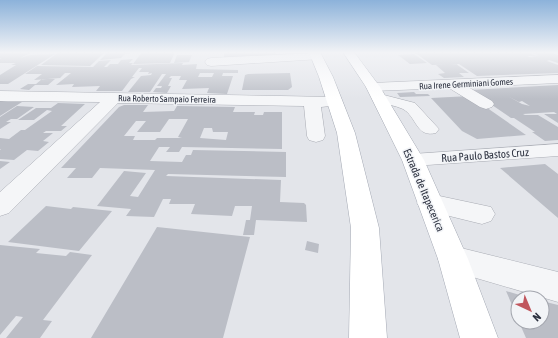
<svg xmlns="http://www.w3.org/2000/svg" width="558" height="338" font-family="'Asap Condensed',sans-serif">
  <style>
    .building { fill: #bbbec6; fill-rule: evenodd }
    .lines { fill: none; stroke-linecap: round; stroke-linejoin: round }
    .minor-casing { stroke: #a9acb4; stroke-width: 1 }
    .major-casing { stroke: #a4a9b4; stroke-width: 1 }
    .minor { fill: #f5f6f8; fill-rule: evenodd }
    .major { fill: #fff; fill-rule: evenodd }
    .labels { text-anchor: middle; stroke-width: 3; stroke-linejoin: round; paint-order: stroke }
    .far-street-label { font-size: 9px; fill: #2d3240; stroke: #f2f4f7 }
    .street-label { font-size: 11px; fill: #2d3240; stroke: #f2f4f7 }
  </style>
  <rect width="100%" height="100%" fill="#e3e5ea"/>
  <path class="building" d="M0 52H33L20 58 30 55 55 54 8 84H0V75L16 65H11L16 63H0V59L1 58H0Z
    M59 52H105L90 66 41 65Z
    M108 52H132L131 53 125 54 121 58 100 60Z
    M142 52H175L170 63 133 64Z
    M224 52H276L277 56 224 57Z
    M414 52H527L537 56H527L532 58H533L529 57 538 56 536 55H538L529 52H548L558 55V63L549 60 547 61 558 65V73L477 76 459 64 432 65Z
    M414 54 427 63 410 64 398 55Z
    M177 55H192L189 62 174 63Z
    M133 59 129 63H133L131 65 183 63 182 65 197 64 196 69 238 70V73H223L222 76H233L227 94 207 93 209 88 182 89 187 80H179L181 76H171L169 78H172L168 86H171L167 93 153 92 156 88H161L162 86H157L166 74H162L150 92H128L141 76 151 75 152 73 148 74 149 72H139L142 68H139L132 77H135L131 79 122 91H96L100 86 72 87 74 84 56 85 71 73H65L60 78 34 80 42 74H25L37 66 93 67 99 61 111 60 104 67H107L110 64H118L121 60ZM200 73H214L212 77H198Z
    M456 64 469 73H459L464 77 444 78 438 74 445 73 436 65Z
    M290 73 292 87 288 90H242L245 75 248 74Z
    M42 79H55L48 85H35L29 90 20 89 28 84H36Z
    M558 85V123L544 114H557L554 112 523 114 525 115H538L558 127V140L545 141 532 132H535L514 118H511L470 90ZM504 94 519 102 522 101 530 106 522 104Z
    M414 92 416 94H428L430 96 400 97 397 93Z
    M470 96 526 135 477 139 462 131 431 98Z
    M0 101 8 102H22L0 116Z
    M58 103 85 104 61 126H67L61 131H46L43 133H53L43 141 49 142 38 151 27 150 14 160 0 159V150L1 149H0V138L9 139 21 130H25L52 111 47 110 34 120H18L36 108H51Z
    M124 105H148L143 112 174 111 177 106 235 107 233 112H255L254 115H263L264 112H282V149L182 147 179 152H166L170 147H159L150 161 182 162 186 155H191L193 150 286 152V177L168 174 166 176 281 180 280 202 304 203 306 205 307 222 256 220 254 235H243L246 220H250L252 206H235L232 216 191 214 195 204H169L171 199H163L154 217 126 216 131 209 97 206 124 171 146 173 130 196 138 197 155 170 100 168 92 178H67L76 168H61L119 107ZM169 119H188L178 137 182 138H157L155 140H133L135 136H124L136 121H146L137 132H160ZM204 128H212L213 132H228L226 140 200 138Z
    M17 106 34 107 17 119H11L6 122H11L0 129V117Z
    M0 161 10 162 0 169Z
    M545 164 558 174V218L500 168Z
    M46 206 71 209 73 207 112 211 79 251 8 242Z
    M157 227 250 237 223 338H91Z
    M307 241 319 244 318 253 305 250Z
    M0 245 40 249 36 253 66 256 70 252 92 255 43 320 52 321 40 338H6L23 317 16 316 0 335Z
    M506 291 530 298H518V319Z
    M542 301 558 305V338H526L519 322H542Z"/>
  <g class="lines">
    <defs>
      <path id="minor" d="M316 53 320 55 322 57 320 59 211 66 207 65 205 62 207 59 211 58Z
        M558 75V83L468 87 492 101 494 104 492 107 486 109 480 107 449 88 373 91 368 90 366 87 368 84 373 83Z
        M0 91 334 97 340 99 342 102 340 105 321 107 325 136 323 140 316 142 309 140 307 136 304 106 118 103 9 213 0 216V192L100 102 0 101Z
        M380 94 415 103 439 129 436 133C416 138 417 117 403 109 395 105 383 104 375 102L372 99 375 96Z
        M558 144V156L413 166 406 164 402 160 406 156 413 154Z
        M430 194 491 207 495 214 491 221 482 224 421 209 417 203 421 197Z
        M453 246 558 272V302L442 268 438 259 442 250Z"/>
      <path id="major" d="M309 52H320L333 77 355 133 379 228 387 338H349L351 228 337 133 319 77Z
        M343 52H354L380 87 424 160 468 259 498 338H460L438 259 402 160 366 87Z"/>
    </defs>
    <use href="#minor" class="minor-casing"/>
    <use href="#major" class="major-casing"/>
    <use href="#minor" class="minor"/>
    <use href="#major" class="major"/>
  </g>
  <linearGradient id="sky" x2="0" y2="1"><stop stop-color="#8cb2da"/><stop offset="0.53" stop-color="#f2f3f6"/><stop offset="1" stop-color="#f2f3f6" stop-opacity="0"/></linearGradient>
  <rect width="558" height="99" fill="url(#sky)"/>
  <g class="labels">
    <g class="far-street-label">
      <text transform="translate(466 84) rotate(-3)" y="3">Rua Irene Germiniani Gomes</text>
      <text transform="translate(167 99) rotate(1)" y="3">Rua Roberto Sampaio Ferreira</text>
    </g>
    <g class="street-label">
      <text transform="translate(485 155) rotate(-4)" y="4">Rua Paulo Bastos Cruz</text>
      <text transform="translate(424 190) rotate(67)" y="4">Estrada de Itapecerica</text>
    </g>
  </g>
  <g transform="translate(530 310) rotate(136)"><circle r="19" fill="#f2f4f7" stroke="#a3a6ae"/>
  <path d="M0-3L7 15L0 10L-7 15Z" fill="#c0565d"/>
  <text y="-6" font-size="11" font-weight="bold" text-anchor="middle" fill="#2d3240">N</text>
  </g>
</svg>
